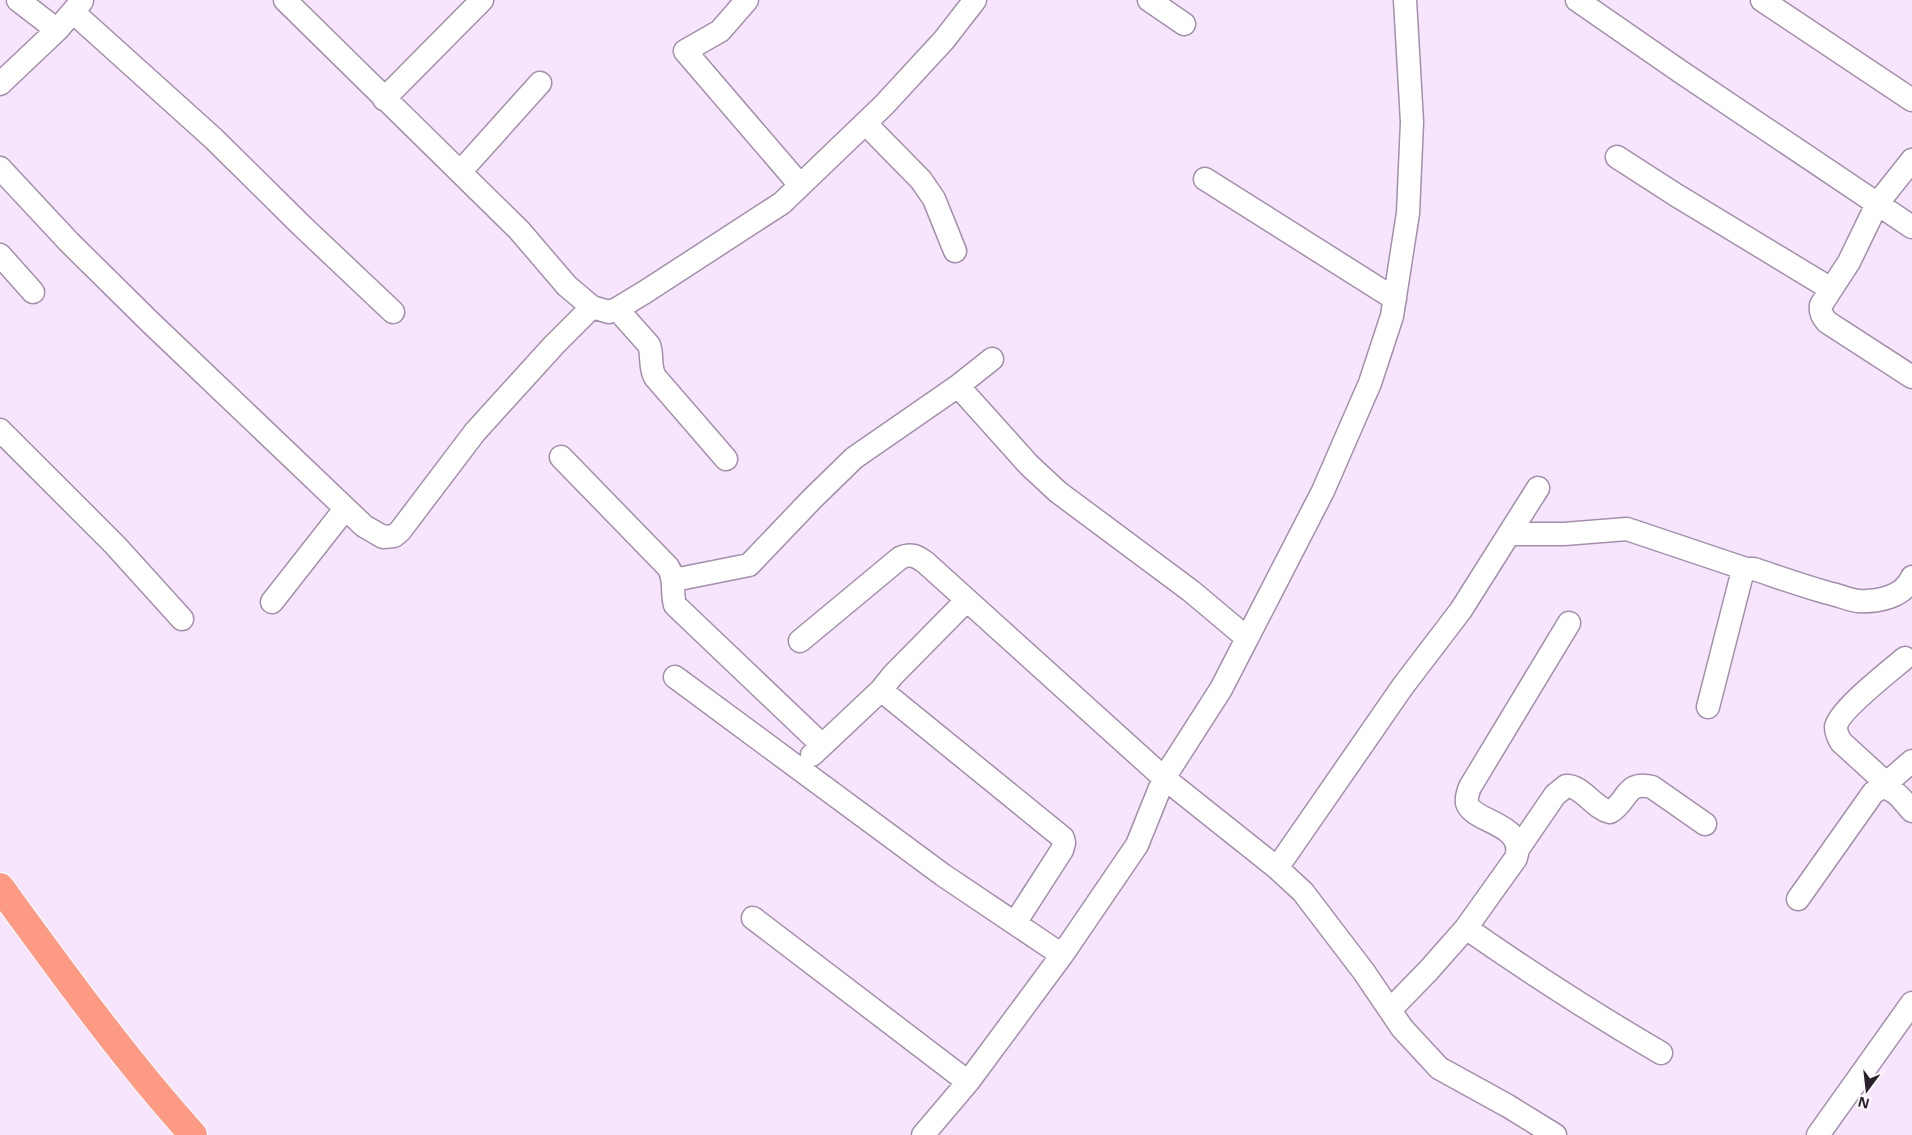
<svg xmlns="http://www.w3.org/2000/svg" width="1912" height="1135" font-family="'Open Sans',sans-serif">
  <style>
    .lines { fill: none; stroke-linecap: round; stroke-linejoin: round }
    .minor-casing { stroke: #a48fab; stroke-width: 25 }
    .highway-casing { stroke: #fff; stroke-width: 30 }
    .minor { stroke: #fff; stroke-width: 22 }
    .highway { stroke: #fd9a84; stroke-width: 28 }
  </style>
  <rect width="100%" height="100%" fill="#f7e5fd"/>
  <g class="lines">
    <defs>
      <path id="minor" d="M18 0 57 30
        M285 0 519 230 567 286 592 307 609 312 617 309 645 292 782 203 884 105 944 40 975 0
        M747 0 720 31 685 51 800 185
        M1149 0 1184 24
        M1577 0 1681 72 1912 227
        M1762 0 1912 100
        M73 12 214 139 301 225 393 312
        M0 84 57 30 82 1
        M384 99 482 0
        M866 124 921 180 934 199 955 251
        M1617 157 1676 195 1831 289
        M1912 160 1877 204 1849 262 1821 305C1820 312 1822 316 1827 322L1912 377
        M0 168 69 242 150 322 364 526 383 537 394 536 400 531 475 432 554 345 592 307
        M461 171 540 83
        M1205 179 1395 299
        M0 255 33 292
        M617 309 649 345C653 356 649 366 655 377L726 459
        M958 386 1029 465 1058 492 1191 591 1247 638
        M0 430 115 545 182 619
        M561 457 668 567C676 579 671 591 675 605L822 745
        M1509 534H1564L1627 529 1746 569
        M674 580 749 565 812 499 854 458 958 386 992 359
        M272 602 345 509
        M800 641 900 558C911 553 917 556 926 563L1164 778 1277 868 1303 892 1364 972 1402 1028 1439 1068 1508 1106 1555 1135
        M675 677 943 875 1062 955
        M881 690 1063 838 1064 843 1062 850 1015 923
        M1708 707 1741 578 1746 569H1754C1781 578 1808 588 1836 595 1843 597 1851 600 1858 601 1878 602 1904 597 1912 577
        M812 755 881 690 893 675 967 600
        M1886 783 1841 742C1838 737 1836 733 1836 727 1838 711 1891 670 1905 658
        M1882 787 1912 761
        M1518 849 1555 795 1566 786C1582 785 1593 808 1610 812 1628 802 1625 780 1652 787L1705 824
        M1277 868 1403 686 1461 610 1538 488
        M1798 899 1873 793 1882 787C1896 789 1903 801 1912 811
        M753 918 968 1082
        M1466 928C1529 972 1594 1014 1661 1053
        M1390 1010 1428 971 1466 928 1516 858C1527 823 1473 823 1467 803 1466 797 1468 792 1470 787L1569 623
        M923 1135 968 1082 1062 955 1137 845 1164 778 1221 689 1323 491 1370 383 1392 316 1408 213 1412 122 1405 0
        M1818 1135 1912 1003"/>
      <path id="highway" d="M0 887C62 972 123 1057 193 1135"/>
    </defs>
    <use href="#minor" class="minor-casing"/>
    <use href="#highway" class="highway-casing"/>
    <use href="#minor" class="minor"/>
    <use href="#highway" class="highway"/>
  </g>
  <g transform="translate(1867 1090) rotate(195)" stroke="#fcf8fe" stroke-width="4" paint-order="stroke">
  <path d="M0-4L9 19L0 12L-9 19Z" fill="#2a212c"/>
  <text y="-8" font-size="14" font-weight="bold" text-anchor="middle" fill="#2a212c">N</text>
  </g>
</svg>
